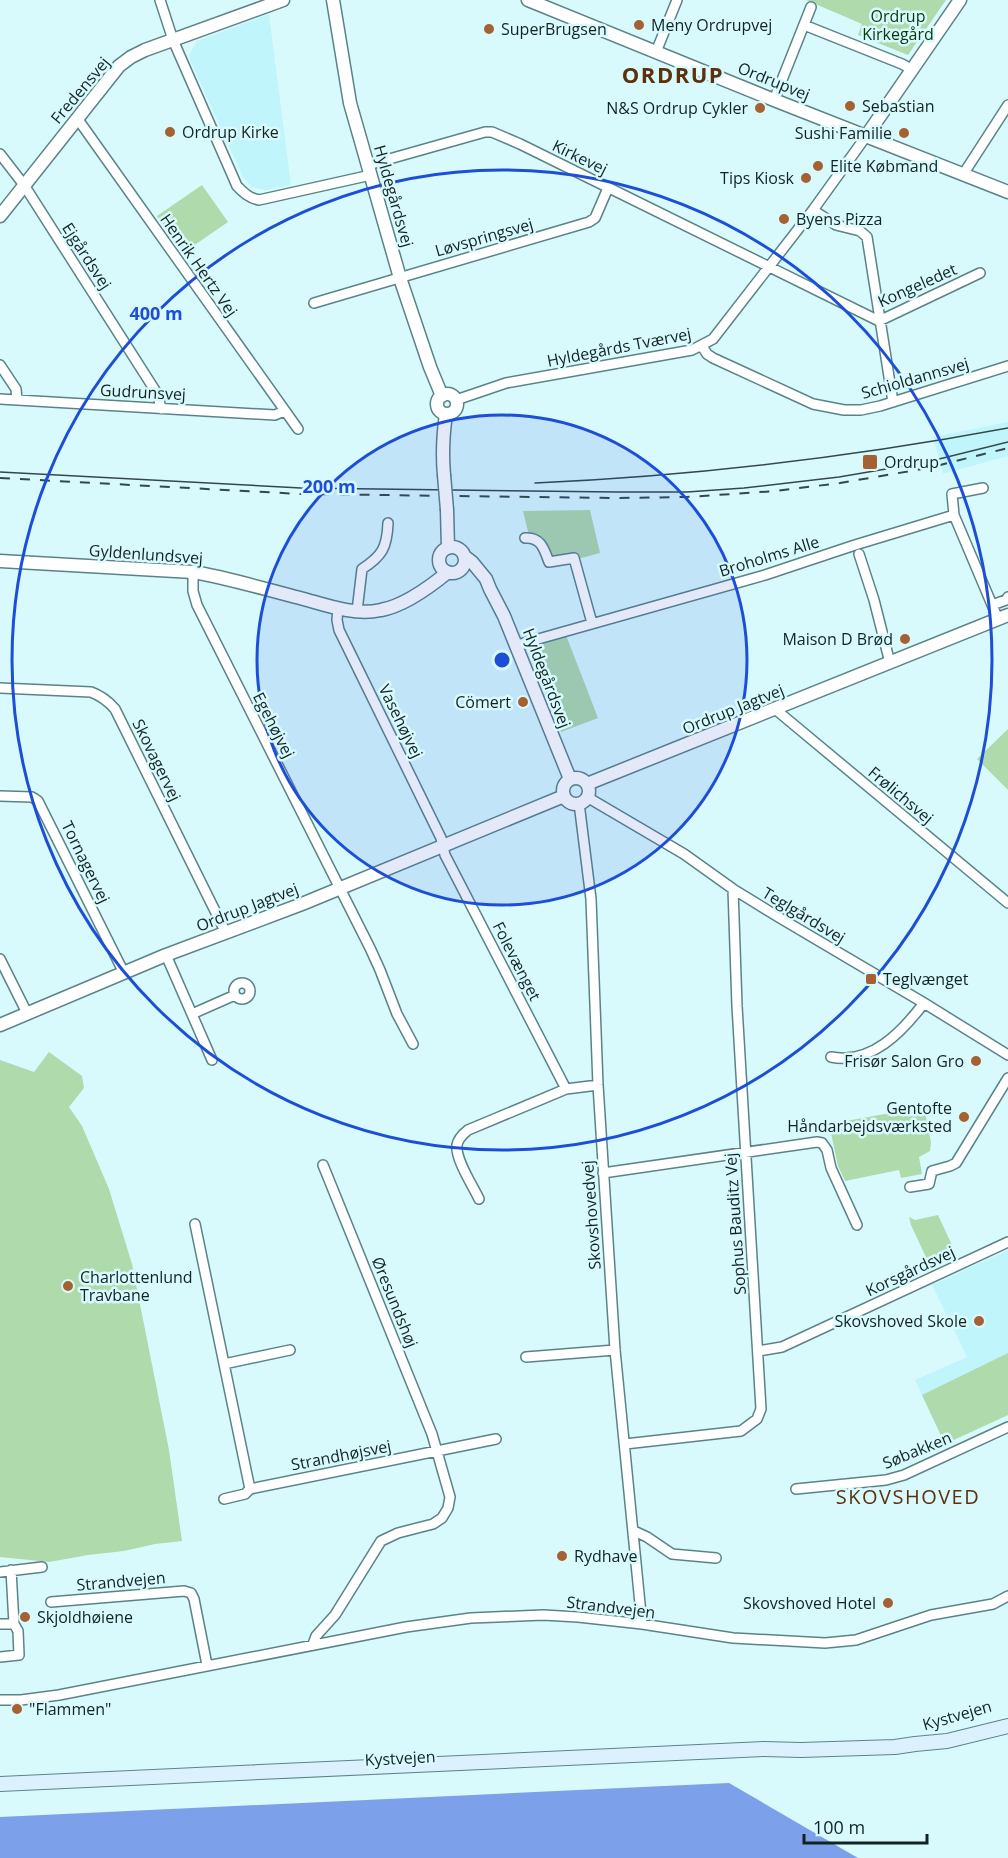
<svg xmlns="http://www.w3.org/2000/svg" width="1008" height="1858" font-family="'Open Sans',sans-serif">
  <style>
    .built { fill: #c0f6fb }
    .green { fill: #aedaac }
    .water { fill: #7da0eb }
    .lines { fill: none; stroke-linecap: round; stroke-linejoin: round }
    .minor-casing { stroke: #5b8387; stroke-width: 12 }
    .tertiary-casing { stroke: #5b8387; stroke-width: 15 }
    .secondary-casing { stroke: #5b8387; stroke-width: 16 }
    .minor { stroke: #fff; stroke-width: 9 }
    .tertiary { stroke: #fff; stroke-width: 12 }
    .secondary { stroke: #dbf2fe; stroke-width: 14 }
    .tram { stroke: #34484a; stroke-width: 1.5 }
    .rail { stroke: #34484a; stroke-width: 2; stroke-dasharray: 10 10; stroke-linecap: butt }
    .tertiary-bridge-casing { stroke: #5b8387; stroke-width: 15; stroke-linecap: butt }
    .tertiary-bridge { stroke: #fff; stroke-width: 12 }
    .ring { fill: none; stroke: #1d4ed8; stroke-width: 3 }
    .poi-dot { fill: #a56131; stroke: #d8fafd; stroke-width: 2 }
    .labels { text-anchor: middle; stroke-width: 5; stroke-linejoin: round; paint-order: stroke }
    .park-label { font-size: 16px; fill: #07380b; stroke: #d8fafd }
    .poi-label { font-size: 16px; fill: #122324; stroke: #d8fafd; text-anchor: start }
    .street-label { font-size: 16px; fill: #122324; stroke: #d8fafd }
    .quarter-label { font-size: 20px; letter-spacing: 1.5px; fill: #5d300d; stroke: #d8fafd }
    .district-label { font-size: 22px; font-weight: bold; letter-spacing: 1.5px; fill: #5d300d; stroke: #d8fafd }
    .centre { fill: #1d4ed8; stroke: #d8fafd; stroke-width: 3 }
    .ring-label { font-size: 18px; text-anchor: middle; font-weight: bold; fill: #1d4ed8; stroke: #d8fafd; stroke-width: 5; stroke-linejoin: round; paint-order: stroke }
  </style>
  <rect width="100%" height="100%" fill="#d8fafd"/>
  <path class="built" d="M269 14 291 185 265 190 252 187 243 177 190 60 189 55 197 41Z
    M1008 422V456L943 474 933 437Z
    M1008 1250V1415L945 1444 915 1380 967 1357 932 1285Z"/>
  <path class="green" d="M806 0H946L908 55 858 35 862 24Z
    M202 185 228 222 183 253 157 216Z
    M590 510 600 553 548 567 539 542 531 544 523 511Z
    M566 635 598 718 561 732 529 647Z
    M1008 729V790L977 759Z
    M49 1052 82 1076 84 1088 69 1107 82 1126 109 1189 132 1264 169 1450 182 1541 155 1544 124 1551 88 1555 49 1562 0 1557V1060L34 1072Z
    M924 1107 931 1142 930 1151 919 1157 922 1174 901 1178 899 1170 845 1181 838 1166 829 1124Z
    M938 1215 957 1256 931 1268 911 1225 909 1217 915 1220Z
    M1008 1353V1415L945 1444 922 1395Z"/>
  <path class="water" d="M729 1783 858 1858H0V1817Z"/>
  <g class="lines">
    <defs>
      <path id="minor" d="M160 0 173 40 237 186C244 193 249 198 259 200L371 175
        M804 25 902 64 913 70
        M656 52 677 0
        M774 100 811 7
        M77 118 298 429
        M0 154 24 185 158 395 161 409
        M368 165 485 132H492L520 144 879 321 980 273
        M964 173 1008 105
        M813 210 836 225 860 231 867 237 893 402
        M314 303 589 222 595 218 608 188
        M702 346 707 354 713 358 813 404 844 410H861L880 406 1008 366
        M0 365 16 389 17 400
        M0 399 275 415 284 411
        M456 400 506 383 692 350 713 339 813 210 867 135
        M983 488 952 494 954 515 998 619
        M525 538C541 537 544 549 549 562L574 558 592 623
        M859 554 874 600 890 663
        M193 572V591L197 605 370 948 380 970 397 1014 413 1044
        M992 605 1006 600 1008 597
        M338 608 337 620 339 630 441 838 445 855 566 1089
        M357 611 362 569C382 556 387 548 388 523
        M517 645 765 575 855 545 954 515
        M0 688 91 692C102 696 108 701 115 709L226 933
        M775 709 1008 903
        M0 796 32 797 38 801 124 973
        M587 797 684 854 733 889 780 918 924 1003 1008 1055
        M579 803 591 899 598 1085 615 1350 642 1624
        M166 955 212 1060
        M0 959 27 1013
        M234 991a8 8 0 1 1 16 0a8 8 0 1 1-16 0Z
        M192 1014 235 995
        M831 1057C871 1065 902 1032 924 1003
        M603 1173 817 1142 822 1143 827 1150 831 1168 857 1225
        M910 1187 929 1184 932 1171 950 1166 956 1163 1008 1078
        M479 1199C473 1186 455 1159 457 1145 458 1139 463 1134 468 1130L566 1089 598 1085
        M195 1224 250 1489 496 1439
        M758 1351 782 1347 1008 1242
        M526 1357 615 1350
        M224 1364 290 1350
        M625 1444 741 1431 757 1419 761 1409 737 1006 733 889
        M796 1489 886 1480 904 1475 1008 1427
        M224 1499 245 1494 250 1489
        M634 1531 647 1537 672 1554 716 1558
        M0 1572 42 1567
        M51 1602 184 1591 191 1593 194 1599 207 1665
        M0 1624H14
        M313 1644 316 1636 335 1615 381 1541 398 1533 433 1524 442 1518 448 1508 450 1497 432 1434 323 1165
        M0 1657 19 1655 18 1631 14 1624 11 1570
        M0 1700H21L59 1695 406 1627 471 1618 543 1615 578 1617 642 1624 733 1638 825 1643 856 1640 931 1615 993 1604 1008 1596"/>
      <path id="tertiary" d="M333 0 350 103 400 278 430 367 442 396
        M528 0 774 100 1008 192
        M867 135 960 0
        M0 216 119 66 131 57 145 50 283 0
        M437 404a10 10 0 1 1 20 0a10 10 0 1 1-20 0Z
        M444 475C442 454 443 435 446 414
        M447 510 448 548
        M439 560a13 13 0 1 1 26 0a13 13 0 1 1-26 0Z
        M464 556 472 562 486 579 490 589 504 616 570 779
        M0 561 193 572C229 578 264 589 300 598 326 605 354 616 381 610 403 606 431 586 448 572
        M563 791a13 13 0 1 1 26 0a13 13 0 1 1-26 0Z
        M587 784 1008 615
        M0 1025 166 955 302 904 564 796"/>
      <path id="secondary" d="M0 1784 764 1749 801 1750 895 1747 915 1744 947 1741 1008 1726"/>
    </defs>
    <use href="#minor" class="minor-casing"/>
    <use href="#tertiary" class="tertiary-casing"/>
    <use href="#secondary" class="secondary-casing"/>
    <use href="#minor" class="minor"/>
    <use href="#tertiary" class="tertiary"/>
    <use href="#secondary" class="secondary"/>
    <path class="tram" d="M0 472 301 488 616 492H687L744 488 839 477 927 462 1008 442
      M535 483C694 476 852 457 1008 428"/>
    <path class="rail" d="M0 478 301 494 616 498 687 497 776 491 840 483 928 468 1008 448"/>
    <defs>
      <path id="tertiary-bridge" d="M444 475 447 510"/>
    </defs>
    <use href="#tertiary-bridge" class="tertiary-bridge-casing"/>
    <use href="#tertiary-bridge" class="tertiary-bridge"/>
  </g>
  <circle cx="502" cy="660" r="245" fill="#1d4ed8" fill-opacity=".12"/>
  <g class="ring">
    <circle cx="502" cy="660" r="245"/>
    <circle cx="502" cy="660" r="490"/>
  </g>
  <g class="poi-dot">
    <circle cx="639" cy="25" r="6"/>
    <circle cx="489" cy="29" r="6"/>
    <circle cx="850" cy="106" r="6"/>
    <circle cx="760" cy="108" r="6"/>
    <circle cx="170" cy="132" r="6"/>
    <circle cx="904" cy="133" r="6"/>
    <circle cx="818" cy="166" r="6"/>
    <circle cx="806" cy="178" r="6"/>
    <circle cx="784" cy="219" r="6"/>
    <rect x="862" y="454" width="16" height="16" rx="3"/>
    <circle cx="905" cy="639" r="6"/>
    <circle cx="523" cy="702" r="6"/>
    <rect x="865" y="973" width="12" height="12" rx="3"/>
    <circle cx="976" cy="1061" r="6"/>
    <circle cx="964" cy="1117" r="6"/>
    <circle cx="68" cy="1286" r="6"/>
    <circle cx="979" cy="1321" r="6"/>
    <circle cx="562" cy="1556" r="6"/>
    <circle cx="888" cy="1603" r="6"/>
    <circle cx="25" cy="1617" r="6"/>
    <circle cx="17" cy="1709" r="6"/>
  </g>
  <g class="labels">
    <g class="park-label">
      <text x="898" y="22">Ordrup<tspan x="898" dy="18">Kirkegård</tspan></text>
    </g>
    <g class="poi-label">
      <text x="651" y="31">Meny Ordrupvej</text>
      <text x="501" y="35">SuperBrugsen</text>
      <text x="862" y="112">Sebastian</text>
      <text x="748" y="114" text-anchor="end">N&amp;S Ordrup Cykler</text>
      <text x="182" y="138">Ordrup Kirke</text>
      <text x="892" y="139" text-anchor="end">Sushi Familie</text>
      <text x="830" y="172">Elite Købmand</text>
      <text x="794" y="184" text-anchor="end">Tips Kiosk</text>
      <text x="796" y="225">Byens Pizza</text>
      <text x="884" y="468">Ordrup</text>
      <text x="893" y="645" text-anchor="end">Maison D Brød</text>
      <text x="511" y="708" text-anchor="end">Cömert</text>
      <text x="883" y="985">Teglvænget</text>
      <text x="964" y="1067" text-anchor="end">Frisør Salon Gro</text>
      <text x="952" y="1114" text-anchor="end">Gentofte<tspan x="952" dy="18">Håndarbejdsværksted</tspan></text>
      <text x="80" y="1283">Charlottenlund<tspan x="80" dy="18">Travbane</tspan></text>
      <text x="967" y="1327" text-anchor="end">Skovshoved Skole</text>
      <text x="574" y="1562">Rydhave</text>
      <text x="876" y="1609" text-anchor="end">Skovshoved Hotel</text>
      <text x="37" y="1623">Skjoldhøiene</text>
      <text x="29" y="1715">"Flammen"</text>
    </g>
    <g class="street-label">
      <text transform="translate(774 81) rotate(22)" y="6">Ordrupvej</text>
      <text transform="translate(80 90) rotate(-50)" y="6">Fredensvej</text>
      <text transform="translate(580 157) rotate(26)" y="6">Kirkevej</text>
      <text transform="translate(394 196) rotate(74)" y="6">Hyldegårdsvej</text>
      <text transform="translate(484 237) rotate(-16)" y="6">Løvspringsvej</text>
      <text transform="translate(87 256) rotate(57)" y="6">Ejgårdsvej</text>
      <text transform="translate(199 265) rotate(55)" y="6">Henrik Hertz Vej</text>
      <text transform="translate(917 285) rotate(-24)" y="6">Kongeledet</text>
      <text transform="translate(619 347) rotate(-11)" y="6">Hyldegårds Tværvej</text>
      <text transform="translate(915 378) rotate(-16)" y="6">Schioldannsvej</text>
      <text transform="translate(143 392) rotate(3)" y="6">Gudrunsvej</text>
      <text transform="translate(146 554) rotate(4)" y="6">Gyldenlundsvej</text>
      <text transform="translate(769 556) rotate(-17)" y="6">Broholms Alle</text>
      <text transform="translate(547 678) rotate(69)" y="6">Hyldegårdsvej</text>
      <text transform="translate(733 709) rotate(-22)" y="6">Ordrup Jagtvej</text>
      <text transform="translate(401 721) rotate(64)" y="6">Vasehøjvej</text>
      <text transform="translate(274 725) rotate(63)" y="6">Egehøjvej</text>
      <text transform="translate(157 760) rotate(64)" y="6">Skovagervej</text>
      <text transform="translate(901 795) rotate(40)" y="6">Frølichsvej</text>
      <text transform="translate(86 862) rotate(64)" y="6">Tornagervej</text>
      <text transform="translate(247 907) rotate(-21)" y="6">Ordrup Jagtvej</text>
      <text transform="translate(804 915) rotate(31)" y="6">Teglgårdsvej</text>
      <text transform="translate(517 961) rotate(63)" y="6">Folevænget</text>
      <text transform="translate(591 1215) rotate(-94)" y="6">Skovshovedvej</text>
      <text transform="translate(735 1224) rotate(-94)" y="6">Sophus Bauditz Vej</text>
      <text transform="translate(910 1271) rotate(-25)" y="6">Korsgårdsvej</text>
      <text transform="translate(395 1302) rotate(68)" y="6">Øresundshøj</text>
      <text transform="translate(917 1450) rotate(-22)" y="6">Søbakken</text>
      <text transform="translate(341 1455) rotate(-11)" y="6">Strandhøjsvej</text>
      <text transform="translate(121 1581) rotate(-5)" y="6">Strandvejen</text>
      <text transform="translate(611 1607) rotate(7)" y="6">Strandvejen</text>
      <text transform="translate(957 1715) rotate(-16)" y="6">Kystvejen</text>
      <text transform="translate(400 1758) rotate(-3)" y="6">Kystvejen</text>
    </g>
    <g class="quarter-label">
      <text x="908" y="1504">SKOVSHOVED</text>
    </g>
    <g class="district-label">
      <text x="673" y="83">ORDRUP</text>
    </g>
  </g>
  <circle cx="502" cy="660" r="9" class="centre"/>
  <g class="ring-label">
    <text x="156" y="320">400 m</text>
    <text x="329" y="493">200 m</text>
  </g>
  <path d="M804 1834v9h123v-9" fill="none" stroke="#122324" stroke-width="3"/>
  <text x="813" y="1834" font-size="18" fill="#122324" stroke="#d8fafd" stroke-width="4.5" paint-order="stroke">100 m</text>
</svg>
